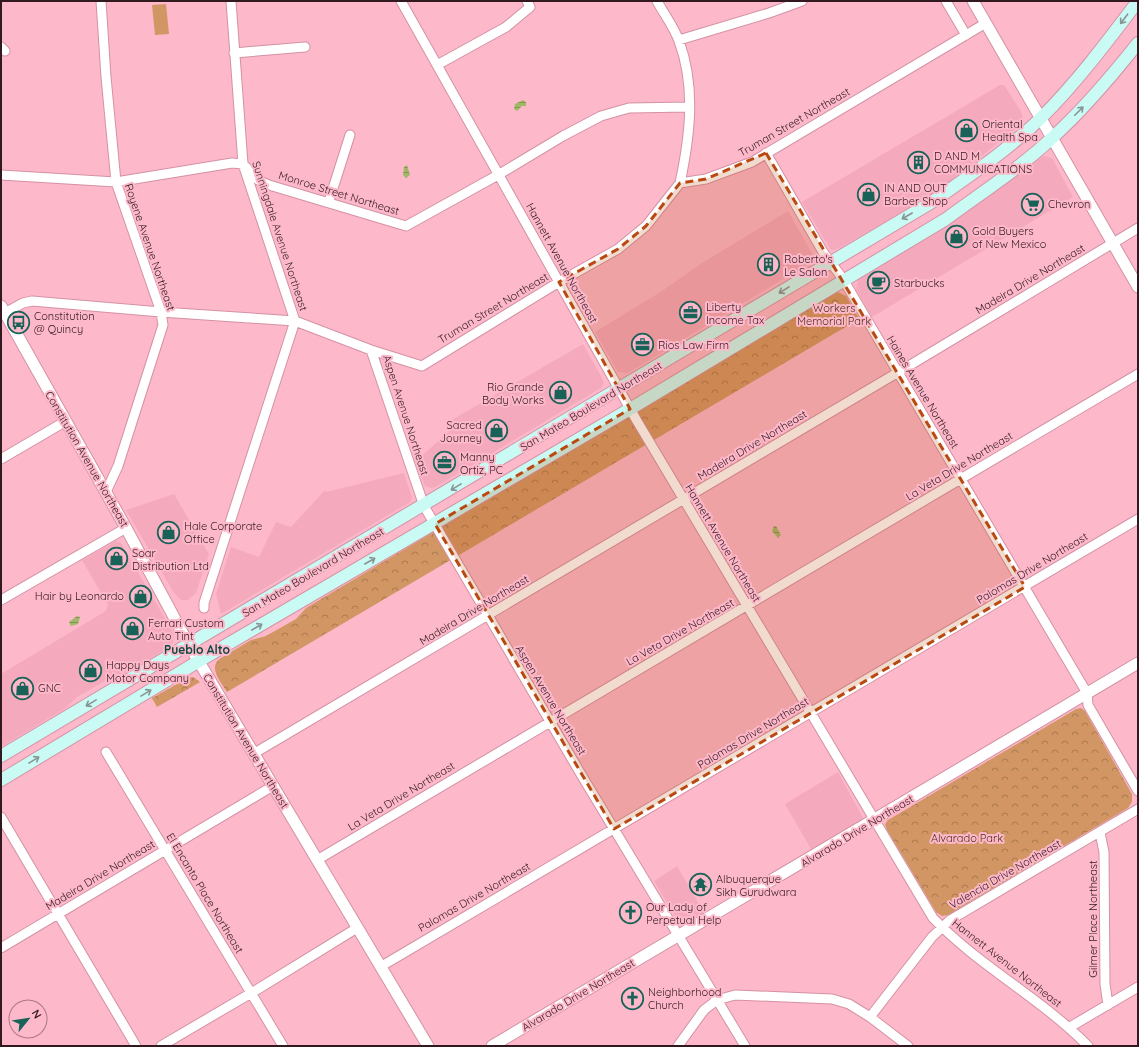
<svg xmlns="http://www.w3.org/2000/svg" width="1139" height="1047" font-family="Quicksand,sans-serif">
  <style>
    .built { fill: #f5a9bd }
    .park { fill: url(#park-crowns) }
    .garden { fill: #d19663 }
    .water { fill: url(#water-rules) }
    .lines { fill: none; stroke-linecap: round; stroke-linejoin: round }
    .minor-casing { stroke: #d492a4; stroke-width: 11 }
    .tertiary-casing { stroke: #d492a4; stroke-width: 13 }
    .secondary-casing { stroke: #d492a4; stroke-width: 14 }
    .minor { stroke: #fff; stroke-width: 9 }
    .tertiary { stroke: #fff; stroke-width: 11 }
    .secondary { stroke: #cafaf4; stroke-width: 12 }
    .oneway { stroke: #869595 }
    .marked { fill: #ba4911; fill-opacity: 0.2; stroke: #ba4911; stroke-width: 3; stroke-dasharray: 8 5; stroke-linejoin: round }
    .labels { text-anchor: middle; stroke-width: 4; stroke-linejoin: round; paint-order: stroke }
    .street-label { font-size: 11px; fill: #321920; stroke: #fdb8ca }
    .poi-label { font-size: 11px; fill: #321920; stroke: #fdb8ca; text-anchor: start }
    .park-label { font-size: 11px; fill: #4c3118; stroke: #fdb8ca }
    .neighbourhood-label { font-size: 12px; font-weight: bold; fill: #0c4840; stroke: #fdb8ca }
  </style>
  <defs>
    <pattern id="park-crowns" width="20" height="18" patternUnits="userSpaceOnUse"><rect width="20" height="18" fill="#d19663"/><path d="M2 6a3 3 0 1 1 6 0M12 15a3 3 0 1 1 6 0" fill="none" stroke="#aa7a51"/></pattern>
    <pattern id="water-rules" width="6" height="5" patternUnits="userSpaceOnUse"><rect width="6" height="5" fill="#a1b868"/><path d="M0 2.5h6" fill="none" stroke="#849555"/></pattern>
  </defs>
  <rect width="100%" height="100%" fill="#fdb8ca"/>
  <path class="built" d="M1000 85H1004L1021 111 1023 121 1018 127 948 183 916 204 841 247 834 250 830 249 802 202Z
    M1043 156 1052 158 1073 197 872 317 856 289 858 279 957 219Z
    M788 211 813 255 811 262 628 373 618 372 595 332 662 291 702 263Z
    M583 344 602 378 604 383 601 388 437 486 432 488 425 486 416 461 454 427 450 421Z
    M404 473 412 498 410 502 221 614 216 594 231 547 259 557 276 522 291 527 325 490 326 492Z
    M174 494 209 554 196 593 188 600H181L174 593 126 510Z
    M116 541 121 543 174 634 173 642 170 646 120 677 107 680 77 697 64 709 1 747V674L106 611 108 605 82 560Z
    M838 772 863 818 861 821 811 849 785 804Z
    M677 866 704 913 685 925 679 923 654 881Z"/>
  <path class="park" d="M838 292 846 296 859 319 227 692C221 682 207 667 221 658L251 640 266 636 296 619 306 608 832 294Z
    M193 677 200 682 157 707 152 698 188 678Z
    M1081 708 1085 711 1132 794V802L1128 808 948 915 942 916 936 912 887 830 885 824 888 820 1076 709Z"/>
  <path class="garden" d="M166 4 169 34 155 35 152 5Z"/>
  <path class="water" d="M523 100 526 102V106H522L517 111 514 109 515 104Z
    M407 165 410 175 406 178 403 175 404 167Z
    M774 526H776L781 535 778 538 772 531Z
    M77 616 80 617 78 624 71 626 69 622Z"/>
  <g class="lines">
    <defs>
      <path id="minor" d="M101 1 106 77 116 182 161 312 163 325 118 466 106 492
        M401 1 637 421 933 918C979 966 1041 998 1088 1046
        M657 1C664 14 674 27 679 41 696 87 690 136 680 183
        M946 1 966 35
        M679 40 769 13 802 1
        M1 47 5 51
        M234 53 305 47
        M437 65 506 27 530 7 527 1
        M766 153 823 252 843 279 1055 639 1087 693 1088 705 1138 791
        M1 175 116 182 232 163 243 164 258 180 269 185 406 226 498 175 563 136 601 116 629 108 689 107
        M329 201 350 135
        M1 315 23 303 32 301 161 312 295 321 371 350 422 366 559 282 618 249 646 226 680 183 706 179 752 162 986 23
        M371 350 424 506 582 776 745 1046
        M1 459 66 421
        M1 600 126 528
        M204 608V603L295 321 243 164 231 1
        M106 752 283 1046
        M253 754 907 367 1138 228
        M1 817 136 1046
        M1100 833 1104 852 1105 984 1108 1005
        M317 860 1138 374
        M1 948 273 786
        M380 967 1138 519
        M870 1017 932 937 950 920 1138 809
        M1070 1027 1138 987
        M161 1046 258 989 357 928
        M678 1046 704 1010 717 1000 735 995 832 999 849 1004 870 1017 908 1046"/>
      <path id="tertiary" d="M973 1 1138 287
        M1 306 126 528 189 645 428 1046
        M492 1046 1138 663"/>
      <path id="secondary" d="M1 756 932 202C969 176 1008 150 1041 118 1077 82 1107 42 1138 1
        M1 780 199 661 630 409 946 219C981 193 1020 168 1052 138 1084 109 1111 77 1138 43"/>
    </defs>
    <use href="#minor" class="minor-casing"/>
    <use href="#tertiary" class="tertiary-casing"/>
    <use href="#secondary" class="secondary-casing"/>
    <use href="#minor" class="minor"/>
    <use href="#tertiary" class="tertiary"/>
    <use href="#secondary" class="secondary"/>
  </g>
  <defs><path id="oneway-shaft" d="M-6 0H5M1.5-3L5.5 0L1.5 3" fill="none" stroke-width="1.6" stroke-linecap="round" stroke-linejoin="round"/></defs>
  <g class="oneway">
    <use href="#oneway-shaft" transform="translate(1124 19) rotate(127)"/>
    <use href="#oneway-shaft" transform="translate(1079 111) rotate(-45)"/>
    <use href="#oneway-shaft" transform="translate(907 216) rotate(150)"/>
    <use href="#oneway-shaft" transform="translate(784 290) rotate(149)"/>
    <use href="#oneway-shaft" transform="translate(456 487) rotate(149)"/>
    <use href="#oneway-shaft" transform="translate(370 561) rotate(-30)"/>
    <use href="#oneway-shaft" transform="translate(257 627) rotate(-30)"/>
    <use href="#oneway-shaft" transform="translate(146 693) rotate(-31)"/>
    <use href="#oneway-shaft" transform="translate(91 703) rotate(149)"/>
    <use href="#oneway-shaft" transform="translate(34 760) rotate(-31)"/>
  </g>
  <path class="marked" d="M766 153 1025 587 614 829 435 524 630 409 559 282 618 249 646 226 680 183 706 179Z"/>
  <defs>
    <symbol id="shop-ring" viewBox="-11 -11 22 22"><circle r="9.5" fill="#fdb8ca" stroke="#196258" stroke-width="1.5"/><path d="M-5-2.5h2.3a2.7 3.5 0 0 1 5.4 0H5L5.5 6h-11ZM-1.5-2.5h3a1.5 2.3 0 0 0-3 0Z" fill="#196258"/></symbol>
    <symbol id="building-ring" viewBox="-11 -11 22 22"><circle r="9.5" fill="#fdb8ca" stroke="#196258" stroke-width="1.5"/><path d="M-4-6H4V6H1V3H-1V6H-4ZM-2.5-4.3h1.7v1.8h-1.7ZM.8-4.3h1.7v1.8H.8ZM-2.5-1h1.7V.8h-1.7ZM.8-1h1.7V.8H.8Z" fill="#196258"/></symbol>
    <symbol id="supermarket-ring" viewBox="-11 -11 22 22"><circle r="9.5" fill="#fdb8ca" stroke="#196258" stroke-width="1.5"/><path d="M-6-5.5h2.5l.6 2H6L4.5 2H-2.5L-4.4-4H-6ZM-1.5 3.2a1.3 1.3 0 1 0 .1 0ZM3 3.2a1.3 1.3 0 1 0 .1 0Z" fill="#196258"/></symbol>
    <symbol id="cafe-ring" viewBox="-11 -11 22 22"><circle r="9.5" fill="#fdb8ca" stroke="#196258" stroke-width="1.5"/><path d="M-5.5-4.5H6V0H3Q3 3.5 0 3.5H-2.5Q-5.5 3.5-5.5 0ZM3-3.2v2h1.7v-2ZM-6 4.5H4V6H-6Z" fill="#196258"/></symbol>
    <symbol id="office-ring" viewBox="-11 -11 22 22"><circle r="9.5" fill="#fdb8ca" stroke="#196258" stroke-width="1.5"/><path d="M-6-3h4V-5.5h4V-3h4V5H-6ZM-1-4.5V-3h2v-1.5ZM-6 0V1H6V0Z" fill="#196258"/></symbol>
    <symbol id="bus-ring" viewBox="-11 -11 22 22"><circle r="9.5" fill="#fdb8ca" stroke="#196258" stroke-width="1.5"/><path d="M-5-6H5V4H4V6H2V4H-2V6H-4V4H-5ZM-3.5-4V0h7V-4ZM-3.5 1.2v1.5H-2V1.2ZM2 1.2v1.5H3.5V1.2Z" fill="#196258"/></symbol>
    <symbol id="temple-ring" viewBox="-11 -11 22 22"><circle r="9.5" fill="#fdb8ca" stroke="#196258" stroke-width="1.5"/><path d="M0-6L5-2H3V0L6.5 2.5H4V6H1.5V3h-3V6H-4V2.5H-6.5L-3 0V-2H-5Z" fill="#196258"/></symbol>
    <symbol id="church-ring" viewBox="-11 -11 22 22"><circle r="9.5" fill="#fdb8ca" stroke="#196258" stroke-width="1.5"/><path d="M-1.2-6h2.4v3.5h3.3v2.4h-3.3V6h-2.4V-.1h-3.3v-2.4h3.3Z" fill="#196258"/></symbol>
  </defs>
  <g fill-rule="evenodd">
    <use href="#shop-ring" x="954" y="118" width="25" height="25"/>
    <use href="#building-ring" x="906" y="150" width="25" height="25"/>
    <use href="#shop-ring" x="856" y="182" width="25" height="25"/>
    <use href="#supermarket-ring" x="1020" y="192" width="25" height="25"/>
    <use href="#shop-ring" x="944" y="224" width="25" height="25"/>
    <use href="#building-ring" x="756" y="252" width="25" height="25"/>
    <use href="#cafe-ring" x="866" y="270" width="25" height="25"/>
    <use href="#office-ring" x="678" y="300" width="25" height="25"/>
    <use href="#bus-ring" x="6" y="310" width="25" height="25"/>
    <use href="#office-ring" x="630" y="332" width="25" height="25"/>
    <use href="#shop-ring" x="548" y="380" width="25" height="25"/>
    <use href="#shop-ring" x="484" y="418" width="25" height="25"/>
    <use href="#office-ring" x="432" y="450" width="25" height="25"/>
    <use href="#shop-ring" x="156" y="520" width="25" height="25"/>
    <use href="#shop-ring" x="104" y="546" width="25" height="25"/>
    <use href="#shop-ring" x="128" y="584" width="25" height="25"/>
    <use href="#shop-ring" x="120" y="616" width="25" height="25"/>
    <use href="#shop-ring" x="78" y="658" width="25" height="25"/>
    <use href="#shop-ring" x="10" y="676" width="25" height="25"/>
    <use href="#temple-ring" x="688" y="872" width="25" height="25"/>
    <use href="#church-ring" x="618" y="900" width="25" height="25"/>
    <use href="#church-ring" x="620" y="986" width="25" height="25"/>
  </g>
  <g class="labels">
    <g class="street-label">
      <text transform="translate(794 122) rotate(-30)" y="4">Truman Street Northeast</text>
      <text transform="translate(339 193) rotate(17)" y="4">Monroe Street Northeast</text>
      <text transform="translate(280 236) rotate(72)" y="4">Sunningdale Avenue Northeast</text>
      <text transform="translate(150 247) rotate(71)" y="4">Royene Avenue Northeast</text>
      <text transform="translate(562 263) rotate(61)" y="4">Hannett Avenue Northeast</text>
      <text transform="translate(1030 279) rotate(-31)" y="4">Madeira Drive Northeast</text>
      <text transform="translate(493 308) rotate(-31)" y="4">Truman Street Northeast</text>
      <text transform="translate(923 392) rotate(59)" y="4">Haines Avenue Northeast</text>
      <text transform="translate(591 406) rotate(-31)" y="4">San Mateo Boulevard Northeast</text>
      <text transform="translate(406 415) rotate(72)" y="4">Aspen Avenue Northeast</text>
      <text transform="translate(752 445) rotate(-31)" y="4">Madeira Drive Northeast</text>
      <text transform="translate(87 459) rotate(60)" y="4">Constitution Avenue Northeast</text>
      <text transform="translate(959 466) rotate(-31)" y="4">La Veta Drive Northeast</text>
      <text transform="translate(723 543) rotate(59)" y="4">Hannett Avenue Northeast</text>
      <text transform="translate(1032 568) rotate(-31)" y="4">Palomas Drive Northeast</text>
      <text transform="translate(313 572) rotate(-31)" y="4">San Mateo Boulevard Northeast</text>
      <text transform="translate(474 610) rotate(-31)" y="4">Madeira Drive Northeast</text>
      <text transform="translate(680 632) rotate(-30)" y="4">La Veta Drive Northeast</text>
      <text transform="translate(551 700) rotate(59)" y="4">Aspen Avenue Northeast</text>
      <text transform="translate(753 733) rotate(-31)" y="4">Palomas Drive Northeast</text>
      <text transform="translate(246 741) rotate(59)" y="4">Constitution Avenue Northeast</text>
      <text transform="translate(401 796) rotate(-31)" y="4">La Veta Drive Northeast</text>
      <text transform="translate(857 831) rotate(-31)" y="4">Alvarado Drive Northeast</text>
      <text transform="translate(1005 874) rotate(-30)" y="4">Valencia Drive Northeast</text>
      <text transform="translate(100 875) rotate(-31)" y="4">Madeira Drive Northeast</text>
      <text transform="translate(205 893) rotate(59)" y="4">El Encanto Place Northeast</text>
      <text transform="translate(474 897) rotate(-30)" y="4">Palomas Drive Northeast</text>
      <text transform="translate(1093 919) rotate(-90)" y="4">Gilmer Place Northeast</text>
      <text transform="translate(1007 963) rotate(38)" y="4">Hannett Avenue Northeast</text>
      <text transform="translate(578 995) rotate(-31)" y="4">Alvarado Drive Northeast</text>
    </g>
    <g class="poi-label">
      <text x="982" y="128">Oriental<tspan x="982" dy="13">Health Spa</tspan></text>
      <text x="934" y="160">D AND M<tspan x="934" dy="13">COMMUNICATIONS</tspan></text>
      <text x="884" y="192">IN AND OUT<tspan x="884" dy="13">Barber Shop</tspan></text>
      <text x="1048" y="208">Chevron</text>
      <text x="972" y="235">Gold Buyers<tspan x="972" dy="13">of New Mexico</tspan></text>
      <text x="784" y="263">Roberto's<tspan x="784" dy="13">Le Salon</tspan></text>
      <text x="894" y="287">Starbucks</text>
      <text x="706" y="311">Liberty<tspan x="706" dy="13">Income Tax</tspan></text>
      <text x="34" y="320">Constitution<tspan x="34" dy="13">@ Quincy</tspan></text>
      <text x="658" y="349">Rios Law Firm</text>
      <text x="544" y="391" text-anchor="end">Rio Grande<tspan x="544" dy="13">Body Works</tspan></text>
      <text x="482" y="429" text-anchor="end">Sacred<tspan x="482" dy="13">Journey</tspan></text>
      <text x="460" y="461">Manny<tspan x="460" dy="13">Ortiz, PC</tspan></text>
      <text x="184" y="530">Hale Corporate<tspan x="184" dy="13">Office</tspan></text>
      <text x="132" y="557">Soar<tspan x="132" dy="13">Distribution Ltd</tspan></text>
      <text x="124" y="600" text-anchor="end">Hair by Leonardo</text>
      <text x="148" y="627">Ferrari Custom<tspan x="148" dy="13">Auto Tint</tspan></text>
      <text x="106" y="669">Happy Days<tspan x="106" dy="13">Motor Company</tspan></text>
      <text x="38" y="692">GNC</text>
      <text x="716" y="883">Albuquerque<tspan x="716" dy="13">Sikh Gurudwara</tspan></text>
      <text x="646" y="911">Our Lady of<tspan x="646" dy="13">Perpetual Help</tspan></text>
      <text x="648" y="996">Neighborhood<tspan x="648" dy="13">Church</tspan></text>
    </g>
    <g class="park-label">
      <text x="834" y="312">Workers<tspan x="834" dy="13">Memorial Park</tspan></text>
      <text x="967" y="842">Alvarado Park</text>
    </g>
    <g class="neighbourhood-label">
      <text x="197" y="654">Pueblo Alto</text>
    </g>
  </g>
  <rect width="1139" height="1047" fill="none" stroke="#321920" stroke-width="4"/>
  <g transform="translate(28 1019) rotate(60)"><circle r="19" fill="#fdb8ca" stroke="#ac7886"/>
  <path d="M0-3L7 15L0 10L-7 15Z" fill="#196258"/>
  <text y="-6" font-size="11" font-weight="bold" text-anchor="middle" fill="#321920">N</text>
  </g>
</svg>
